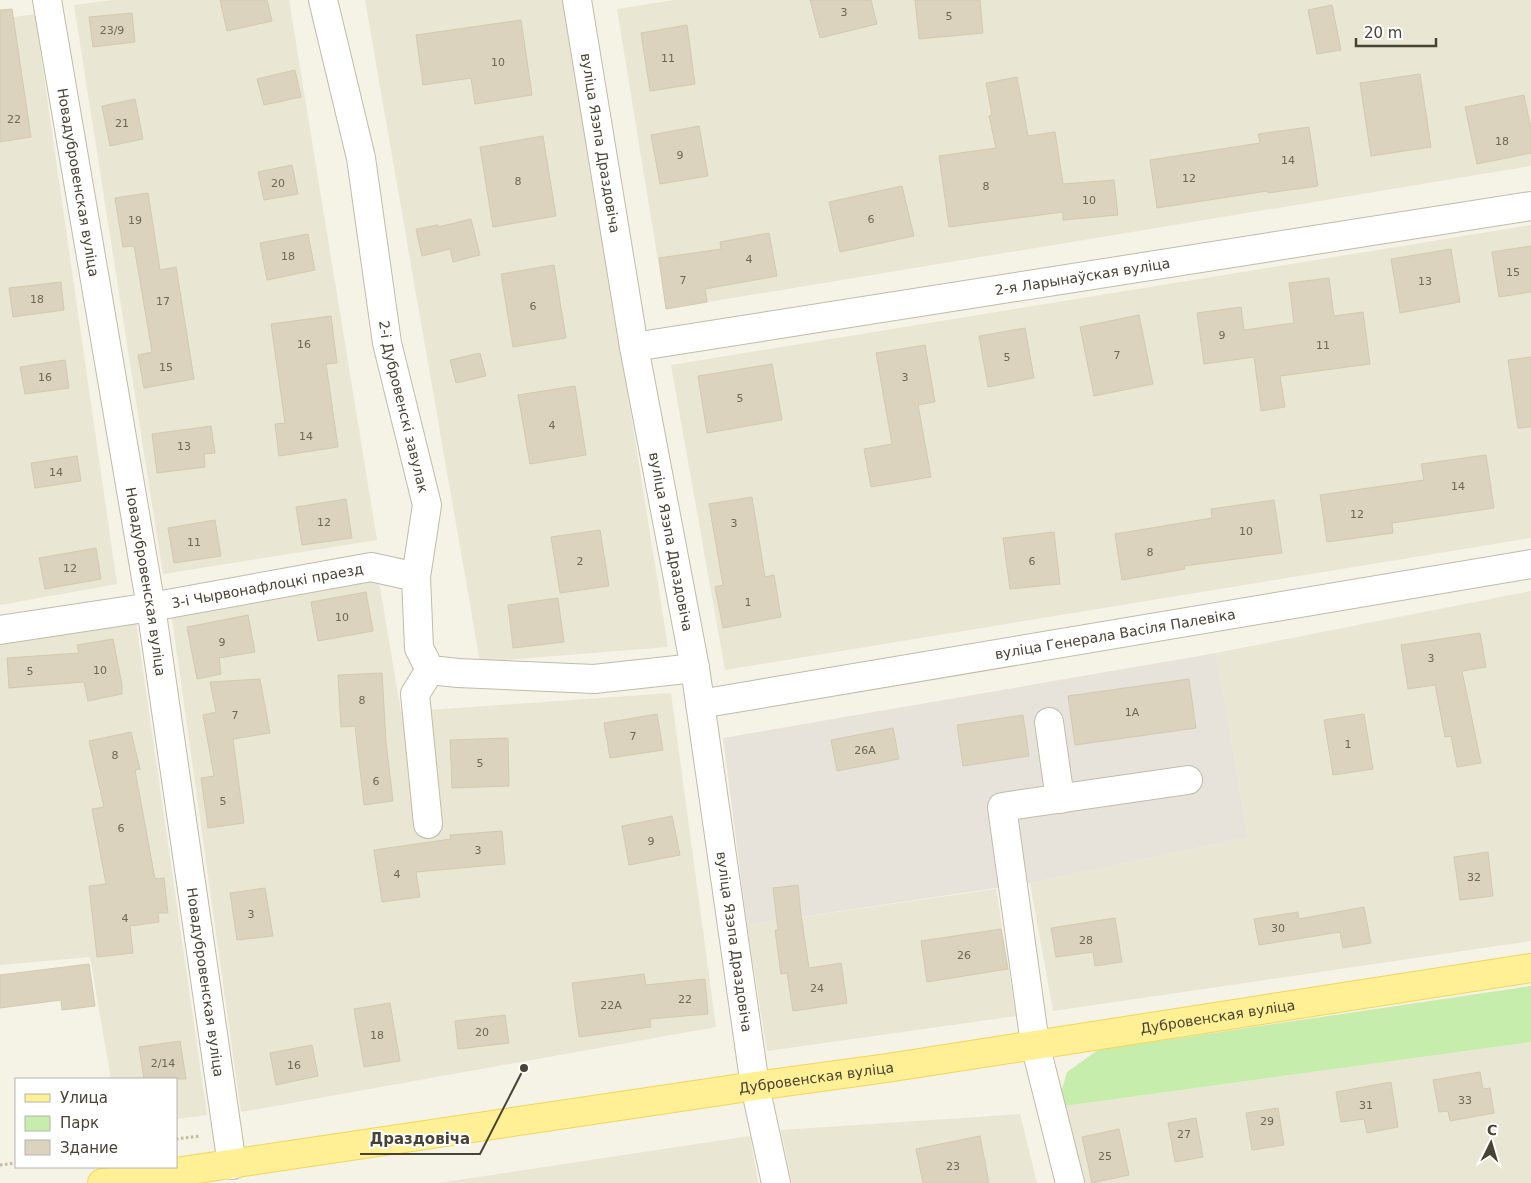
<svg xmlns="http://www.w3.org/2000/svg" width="1531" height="1183" font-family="'DejaVu Sans',sans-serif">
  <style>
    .residential { fill: #e9e6d4 }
    .industrial { fill: #e7e3db }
    .green { fill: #c6edab }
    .building { fill: #dbd3bd; stroke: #d3caad }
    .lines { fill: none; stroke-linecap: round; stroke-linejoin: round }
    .minor-casing { stroke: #c1bca8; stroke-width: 30 }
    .major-casing { stroke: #efd75a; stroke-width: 30 }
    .path { stroke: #c5bb98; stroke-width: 3; stroke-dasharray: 2.5 2.5; stroke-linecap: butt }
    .minor { stroke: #fff; stroke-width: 28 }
    .major { stroke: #ffef95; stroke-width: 28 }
    .labels { text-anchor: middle; stroke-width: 4; stroke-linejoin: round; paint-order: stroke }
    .number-label { font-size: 11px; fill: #6d6757 }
    .street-label { font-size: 14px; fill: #484335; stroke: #fff }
    .leader { fill: none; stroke: #484335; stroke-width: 2 }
    .callout-dot { fill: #484335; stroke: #fff; stroke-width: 2 }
    .callout-label { font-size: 15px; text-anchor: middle; font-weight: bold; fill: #484335; stroke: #fff; stroke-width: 4; stroke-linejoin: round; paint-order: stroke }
  </style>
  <rect width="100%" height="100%" fill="#f5f2e6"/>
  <path class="residential" d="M112 0H289L377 540 163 574 74 5Z
    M365 0H565L668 647 480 662Z
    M675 0H1531V166L666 309 617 9Z
    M35 14 117 584 0 605V19Z
    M1531 225V538L725 670 671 365Z
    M378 576 401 712 671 693 716 1027 241 1112 171 611Z
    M1531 591V941L1053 1011 1030 883 1248 837 1216 653Z
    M135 615 207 1115 176 1119V1079H111L90 957 0 965V638Z
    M996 889 1016 1016 767 1051 747 925Z
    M1531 1042V1183H1075L1057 1107Z
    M1020 1114 1037 1183H792L781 1130Z
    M750 1136 758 1183H438Z"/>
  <path class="industrial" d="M1216 653 1248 837 1030 883 747 925 723 738Z"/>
  <path class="green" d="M1531 986V1042L1057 1107 1067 1072 1098 1050Z"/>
  <path class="building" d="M220 0H267L272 21 227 31Z
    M810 0H871L877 24 820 38Z
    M915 0H980L983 33 919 39Z
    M1332 5 1341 50 1317 54 1308 10Z
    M12 9 31 137 0 142V10Z
    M132 13 135 42 93 47 89 17Z
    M521 20 532 95 475 104 471 78 423 85 416 35Z
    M687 25 695 84 650 91 641 33Z
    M295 70 301 97 264 105 257 79Z
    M1420 74 1431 147 1371 156 1360 83Z
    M1017 77 1028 136 1055 132 1063 184 1114 180 1118 215 1063 220V212L949 227 939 156 996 148 989 116 992 115 986 83Z
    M1524 95 1531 129V153L1477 164 1465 107Z
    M135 99 143 139 110 146 102 106Z
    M699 126 708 176 660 184 651 135Z
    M1309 127 1318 186 1268 193 1267 191 1157 208 1150 160 1260 143 1258 134Z
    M543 136 556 216 493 227 480 147Z
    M292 165 298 194 264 200 258 172Z
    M902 186 914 236 840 252 829 202Z
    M148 193 160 270 176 267 194 379 144 388 138 355 152 352 134 246 123 247 115 198Z
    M471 219 480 255 453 262 450 249 422 256 416 229 438 225V227Z
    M769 233 777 276 705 289 707 302 666 309 659 258 721 249 720 242Z
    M308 234 315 270 267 280 260 243Z
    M1531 246V292L1499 297 1492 252Z
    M1451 249 1460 302 1400 313 1391 259Z
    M554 265 566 338 513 347 501 274Z
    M1329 278 1334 316 1363 312 1370 364 1280 376 1285 407 1261 411 1254 357 1204 364 1197 313 1241 307 1244 330 1294 323 1289 283Z
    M61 282 64 310 13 317 9 288Z
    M1139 315 1153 384 1094 396 1080 327Z
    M331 316 337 363 326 364 338 447 279 456 275 424 285 423 271 324Z
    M1025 328 1034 378 988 387 979 336Z
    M925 345 935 402 918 405 931 477 871 487 864 449 892 444 876 353Z
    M480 353 486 376 456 383 450 360Z
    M1531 357V427L1518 428 1508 360Z
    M65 360 69 388 25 394 20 367Z
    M772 364 782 420 707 433 698 376Z
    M575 386 586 455 530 464 518 395Z
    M211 426 215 453 204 454 205 467 157 473 152 434Z
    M1486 455 1494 508 1392 523 1393 533 1327 542 1320 495 1424 480 1421 464Z
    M77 456 81 481 35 488 31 463Z
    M752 497 765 577 774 575 781 617 723 628 715 587 723 585 709 504Z
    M346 499 352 538 302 545 296 507Z
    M1274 500 1282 553 1184 566 1185 569 1122 580 1115 534 1212 518 1211 509Z
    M215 520 221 556 174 563 168 528Z
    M600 530 609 586 560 593 551 537Z
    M1054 532 1060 584 1010 589 1003 538Z
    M96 548 101 579 45 589 39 558Z
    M366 592 373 631 318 641 311 602Z
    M558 598 564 642 513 648 508 605Z
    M248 615 255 652 219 658 221 674 197 679 187 627Z
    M1480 633 1486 667 1462 671 1481 763 1457 767 1451 736 1445 737 1435 685 1408 689 1401 645Z
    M113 639 122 685V694L88 701 84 682 9 688 7 658 79 653 77 645Z
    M382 673 386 742 393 801 364 805 355 726 341 727 338 675Z
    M260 679 270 733 233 739 244 823 208 828 201 778 214 776 203 715 216 712 210 682Z
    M1189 679 1196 728 1075 745 1068 696Z
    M657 714 663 750 610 758 604 723Z
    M1364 714 1373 769 1333 775 1324 720Z
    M1023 715 1029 756 963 766 957 725Z
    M893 728 899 759 837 771 831 740Z
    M131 732 140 769 135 770 155 879 164 878 168 913H158L159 922 130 926 133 953 97 957 89 886 106 884 92 809 104 807 89 741Z
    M508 738 509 786 452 788 450 740Z
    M672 816 680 855 629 865 622 826Z
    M502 831 505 864 416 872 420 897 382 902 374 850 451 839 450 835Z
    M1488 852 1493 896 1460 900 1454 857Z
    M798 885 801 915 809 968 841 963 847 1003 793 1011 787 973 781 974 775 930H778L773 888Z
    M265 888 273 936 237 940 230 893Z
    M1364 907 1371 943 1343 948 1340 932 1259 945 1254 919 1298 912 1299 919Z
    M1115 918 1122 962 1095 966 1093 952 1056 957 1051 928Z
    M1001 929 1008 969 927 982 921 941Z
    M89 964 95 1006 62 1010 61 1000 0 1008V975Z
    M644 974 646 985 705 979 708 1014 650 1019 651 1027 579 1037 572 983Z
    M390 1003 400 1061 364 1067 354 1009Z
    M505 1015 509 1043 458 1049 455 1021Z
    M180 1041 186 1079H144L139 1047Z
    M312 1045 318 1076 276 1085 270 1053Z
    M1480 1072 1483 1089 1490 1088 1494 1113 1450 1121 1448 1111 1439 1112 1433 1080Z
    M1391 1082 1398 1127 1367 1133 1364 1119 1341 1122 1336 1092Z
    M1278 1108 1284 1145 1252 1150 1246 1113Z
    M1196 1118 1203 1157 1175 1162 1168 1123Z
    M1119 1129 1129 1175 1092 1183 1082 1137Z
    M980 1136 989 1183H923L916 1149Z"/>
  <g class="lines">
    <defs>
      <g id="minor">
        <path id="s1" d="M47 0 151 607 232 1165"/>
        <path id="s2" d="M323 0 361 158 387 343 427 505 416 577 419 648 430 670 458 673 594 679 695 668"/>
        <path id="s3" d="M577 0 634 347 695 668 755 1086 776 1183"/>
        <path id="s4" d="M634 347 1531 206"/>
        <path id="s5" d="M0 630 151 607 371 567 416 577"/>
        <path id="s6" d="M700 704 1531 564"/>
        <path d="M1049 722 1060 799"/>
        <path d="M428 824 415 694 430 670"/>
        <path d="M1070 1183 1035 1044 1002 807 1188 780"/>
      </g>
      <g id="major">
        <path id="s7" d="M102 1183 755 1086 887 1068 1531 968"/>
      </g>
    </defs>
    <use href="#minor" class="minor-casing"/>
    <use href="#major" class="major-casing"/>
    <path class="path" d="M176 1139 200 1136
      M0 1165 16 1163"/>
    <use href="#minor" class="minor"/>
    <use href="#major" class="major"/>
  </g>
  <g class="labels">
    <g class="number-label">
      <text x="844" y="16">3</text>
      <text x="949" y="20">5</text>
      <text x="112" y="34">23/9</text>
      <text x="668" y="62">11</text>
      <text x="498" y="66">10</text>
      <text x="14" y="123">22</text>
      <text x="122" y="127">21</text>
      <text x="1502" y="145">18</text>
      <text x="680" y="159">9</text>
      <text x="1288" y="164">14</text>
      <text x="1189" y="182">12</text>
      <text x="518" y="185">8</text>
      <text x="278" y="187">20</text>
      <text x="986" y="190">8</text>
      <text x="1089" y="204">10</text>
      <text x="871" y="223">6</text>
      <text x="135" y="224">19</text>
      <text x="288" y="260">18</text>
      <text x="749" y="263">4</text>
      <text x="1513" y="276">15</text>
      <text x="683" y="284">7</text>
      <text x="1425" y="285">13</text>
      <text x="37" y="303">18</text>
      <text x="163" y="305">17</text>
      <text x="533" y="310">6</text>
      <text x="1222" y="339">9</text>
      <text x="304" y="348">16</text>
      <text x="1323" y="349">11</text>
      <text x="1117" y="359">7</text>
      <text x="1007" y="361">5</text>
      <text x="166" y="371">15</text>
      <text x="45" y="381">16</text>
      <text x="905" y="381">3</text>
      <text x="740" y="402">5</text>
      <text x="552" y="429">4</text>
      <text x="306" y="440">14</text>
      <text x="184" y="450">13</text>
      <text x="56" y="476">14</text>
      <text x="1458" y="490">14</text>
      <text x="1357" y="518">12</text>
      <text x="324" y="526">12</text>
      <text x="734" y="527">3</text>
      <text x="1246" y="535">10</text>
      <text x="194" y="546">11</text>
      <text x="1150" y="556">8</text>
      <text x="580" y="565">2</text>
      <text x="1032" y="565">6</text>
      <text x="70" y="572">12</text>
      <text x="748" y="606">1</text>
      <text x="342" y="621">10</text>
      <text x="222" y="646">9</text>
      <text x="1431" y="662">3</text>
      <text x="100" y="674">10</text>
      <text x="30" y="675">5</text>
      <text x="362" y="704">8</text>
      <text x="1132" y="716">1А</text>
      <text x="235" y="719">7</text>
      <text x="633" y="740">7</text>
      <text x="1348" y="748">1</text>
      <text x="865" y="754">26А</text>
      <text x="115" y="759">8</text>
      <text x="480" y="767">5</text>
      <text x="376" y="785">6</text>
      <text x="223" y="805">5</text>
      <text x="121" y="832">6</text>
      <text x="651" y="845">9</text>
      <text x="478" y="854">3</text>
      <text x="397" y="878">4</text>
      <text x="1474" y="881">32</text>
      <text x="251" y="918">3</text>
      <text x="125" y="922">4</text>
      <text x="1278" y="932">30</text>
      <text x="1086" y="944">28</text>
      <text x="964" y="959">26</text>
      <text x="817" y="992">24</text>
      <text x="685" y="1003">22</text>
      <text x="611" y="1009">22А</text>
      <text x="482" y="1036">20</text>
      <text x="377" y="1039">18</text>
      <text x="163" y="1067">2/14</text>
      <text x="294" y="1069">16</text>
      <text x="1465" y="1104">33</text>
      <text x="1366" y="1109">31</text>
      <text x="1267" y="1125">29</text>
      <text x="1184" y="1138">27</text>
      <text x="1105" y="1160">25</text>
      <text x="953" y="1170">23</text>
    </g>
    <g class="street-label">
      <text dy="5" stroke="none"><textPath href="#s3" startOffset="145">вуліца Язэпа Драздовіча</textPath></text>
      <text dy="5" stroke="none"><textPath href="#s1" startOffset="185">Новадубровенская вуліца</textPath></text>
      <text dy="5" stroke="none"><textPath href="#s4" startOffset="454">2-я Ларынаўская вуліца</textPath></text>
      <text dy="5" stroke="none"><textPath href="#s2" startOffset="415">2-і Дубровенскі завулак</textPath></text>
      <text dy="5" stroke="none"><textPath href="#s3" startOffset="550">вуліца Язэпа Драздовіча</textPath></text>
      <text dy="5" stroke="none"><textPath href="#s1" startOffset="590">Новадубровенская вуліца</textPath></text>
      <text dy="5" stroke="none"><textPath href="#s5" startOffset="271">3-і Чырвонафлоцкі праезд</textPath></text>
      <text dy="5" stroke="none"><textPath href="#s6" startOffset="421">вуліца Генерала Васіля Палевіка</textPath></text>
      <text dy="5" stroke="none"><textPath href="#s3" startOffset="955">вуліца Язэпа Драздовіча</textPath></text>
      <text dy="5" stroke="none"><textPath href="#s1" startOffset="995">Новадубровенская вуліца</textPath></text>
      <text dy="5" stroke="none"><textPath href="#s7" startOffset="1128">Дубровенская вуліца</textPath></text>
      <text dy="5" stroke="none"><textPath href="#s7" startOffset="722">Дубровенская вуліца</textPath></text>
    </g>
  </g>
  <path class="leader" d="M524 1068L480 1154H360"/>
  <circle class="callout-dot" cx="524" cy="1068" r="5"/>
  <g class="callout-label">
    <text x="420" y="1144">Драздовіча</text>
  </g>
  <rect x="15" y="1078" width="162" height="90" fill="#ffffff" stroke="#b6b4ae"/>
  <rect x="25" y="1094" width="25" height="8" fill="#ffef95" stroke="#b6b4ae"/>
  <text x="60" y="1103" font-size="15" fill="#484335">Улица</text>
  <rect x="25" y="1116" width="25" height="15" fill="#c6edab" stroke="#b6b4ae"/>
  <text x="60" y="1128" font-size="15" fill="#484335">Парк</text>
  <rect x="25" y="1140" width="25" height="15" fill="#dbd3bd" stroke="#b6b4ae"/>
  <text x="60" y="1153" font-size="15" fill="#484335">Здание</text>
  <g transform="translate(1491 1143) rotate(5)" stroke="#ffffff" stroke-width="4" paint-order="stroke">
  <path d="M0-4L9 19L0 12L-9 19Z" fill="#484335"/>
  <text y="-8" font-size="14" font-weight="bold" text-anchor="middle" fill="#484335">С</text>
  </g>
  <path d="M1356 38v8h80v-8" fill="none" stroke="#484335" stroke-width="2.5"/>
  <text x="1364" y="38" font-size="15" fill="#484335" stroke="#ffffff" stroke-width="4" paint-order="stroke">20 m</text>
</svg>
